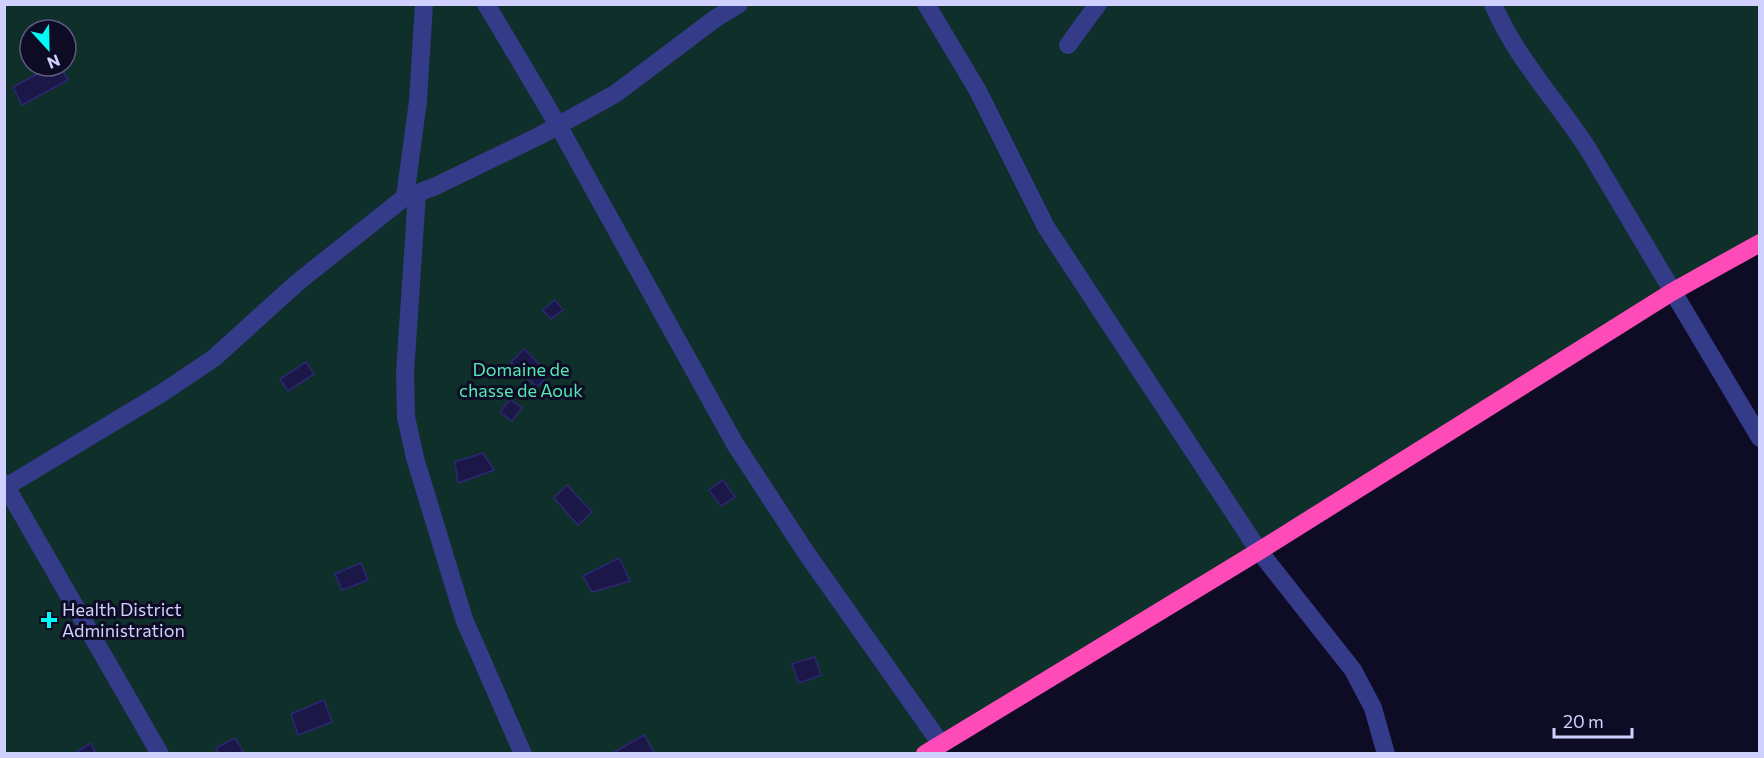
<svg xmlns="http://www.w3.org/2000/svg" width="1764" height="758" font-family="Commissioner,sans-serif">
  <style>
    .green { fill: #0f2f2a; fill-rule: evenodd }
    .building { fill: #1b1747; stroke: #2d2775; stroke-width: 1.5 }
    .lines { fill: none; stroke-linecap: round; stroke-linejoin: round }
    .minor { stroke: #343b88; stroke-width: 18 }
    .highway { stroke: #ff4bb8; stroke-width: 18 }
    .poi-dot { fill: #00fbf5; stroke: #0e0c25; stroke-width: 2 }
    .labels { text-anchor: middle; stroke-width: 6; stroke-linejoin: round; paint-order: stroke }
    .park-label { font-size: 18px; fill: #53e9b0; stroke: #0e0c25 }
    .poi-label { font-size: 18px; fill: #d0d1ff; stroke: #0e0c25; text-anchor: start }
  </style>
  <rect width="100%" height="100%" fill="#0e0c25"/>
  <path class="green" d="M4 5H1759V243L926 753H5ZM30 30H66V66H30Z"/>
  <path class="building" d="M52 66H60L68 80 22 105 13 87Z
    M555 300 563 310 551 319 543 310Z
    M524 349 549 374 537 387 511 362Z
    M306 362 314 374 288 391 280 379Z
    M510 399 522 408 512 421 500 412Z
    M483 453 494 470 458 483 455 462Z
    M723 480 735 497 721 506 709 490Z
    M567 485 592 512 578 525 554 498Z
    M619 558 630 581 592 592 583 576Z
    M361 563 368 580 342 590 335 574Z
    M815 657 821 675 799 683 792 664Z
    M324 700 332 722 298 735 291 714Z
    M644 735 655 754H611Z
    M235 738 243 751 238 754H219L216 748Z
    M91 743 96 754H73Z"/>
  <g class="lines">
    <path class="minor" d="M486 4 558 125 735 444 807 554 941 744
      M926 4 978 91 1046 227 1259 551 1353 670 1373 708 1386 754
      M1493 4C1515 57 1557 101 1588 149L1760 438
      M1068 45 1098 4
      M417 194 405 373 406 417 415 458 464 619 523 754
      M407 197 436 186 539 136 615 94 716 18 739 4
      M4 483 160 754
      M4 488 162 393 214 358 298 282 405 197 418 101 424 4"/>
    <path class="highway" d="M925 754 1259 551 1672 292 1760 243"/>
  </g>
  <path class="poi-dot" d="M46 611h6v6h6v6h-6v6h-6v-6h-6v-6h6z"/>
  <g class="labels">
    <g class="park-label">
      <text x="521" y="376">Domaine de<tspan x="521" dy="21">chasse de Aouk</tspan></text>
    </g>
    <g class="poi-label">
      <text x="62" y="616">Health District<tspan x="62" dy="21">Administration</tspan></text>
    </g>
  </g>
  <rect width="1764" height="758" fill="none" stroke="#d0d1ff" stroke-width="12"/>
  <g transform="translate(48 48) rotate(158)"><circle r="28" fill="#0e0c25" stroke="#5c5b7c" stroke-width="1.5"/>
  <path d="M0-4.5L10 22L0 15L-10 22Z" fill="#00fbf5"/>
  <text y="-9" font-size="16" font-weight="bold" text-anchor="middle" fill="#d0d1ff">N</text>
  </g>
  <path d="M1554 728v9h78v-9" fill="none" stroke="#d0d1ff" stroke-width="3"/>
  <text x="1563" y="728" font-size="18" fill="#d0d1ff" stroke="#0e0c25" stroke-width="4.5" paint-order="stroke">20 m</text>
</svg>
